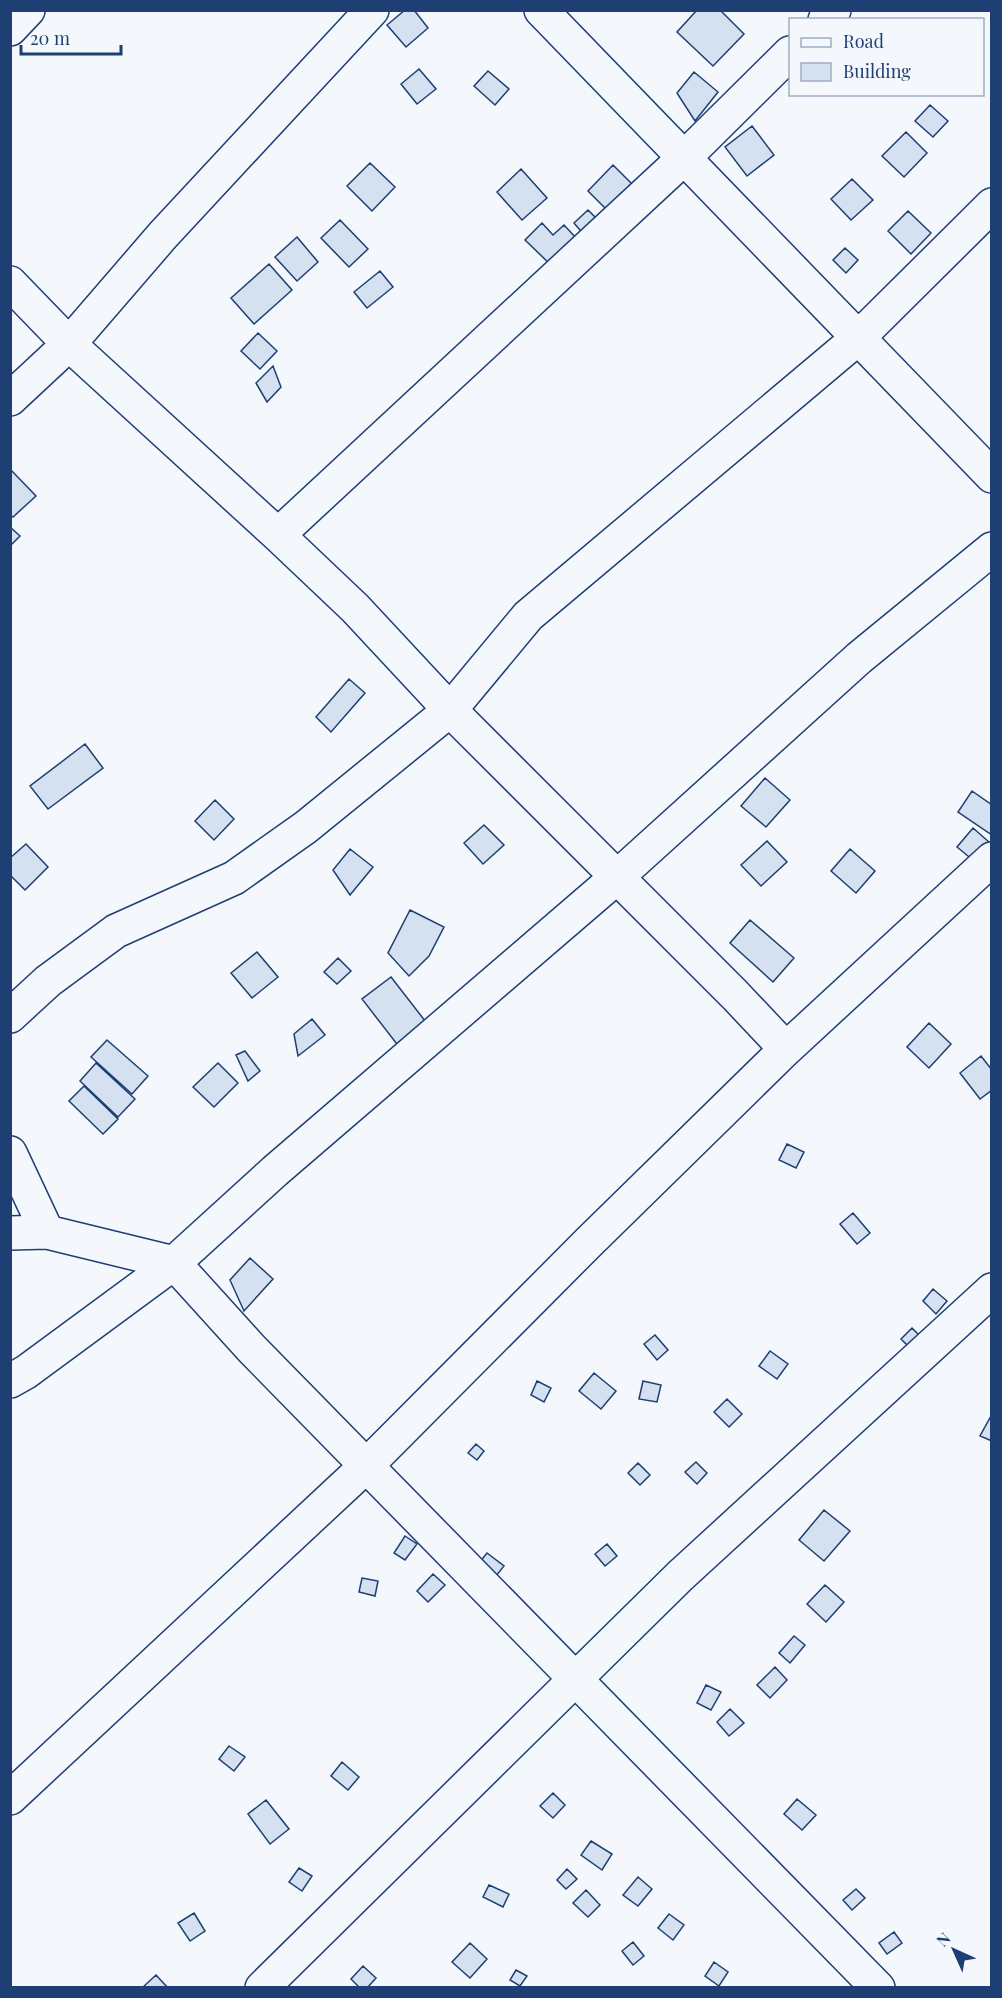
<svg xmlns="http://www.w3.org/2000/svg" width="1002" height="1998" font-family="'Playfair Display',serif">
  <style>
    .building { fill: #d5e0f0; stroke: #1d3f73; stroke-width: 1.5 }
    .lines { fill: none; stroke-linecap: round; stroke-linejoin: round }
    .minor-casing { stroke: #1d3f73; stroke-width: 36 }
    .minor { stroke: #f4f7fb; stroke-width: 33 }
  </style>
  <rect width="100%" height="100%" fill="#f4f7fb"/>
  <path class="building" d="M405 10H414L428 28 406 47 387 25Z
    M697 10H720L744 34 713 66 677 32Z
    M419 69 436 89 417 104 401 84Z
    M488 71 509 89 495 105 474 86Z
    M694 72 718 92 695 121 677 93Z
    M930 105 948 121 933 137 915 121Z
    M752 126 774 155 747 176 725 147Z
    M906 132 927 153 904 177 882 156Z
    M370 163 395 187 372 211 347 186Z
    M613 165 639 191 614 217 588 191Z
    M521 169 547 198 522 220 497 192Z
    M852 179 873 200 851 220 831 199Z
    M588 210 600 222 585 236 574 223Z
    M908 211 931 233 911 254 888 231Z
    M340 220 368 249 349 267 321 238Z
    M542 223 553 235 564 225 579 241 553 267 525 240Z
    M297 237 318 262 297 281 275 257Z
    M845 248 858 260 846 273 833 260Z
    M269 264 292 290 254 324 231 298Z
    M380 271 393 287 367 308 354 292Z
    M258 333 277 351 260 369 241 351Z
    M273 366 281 387 267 402 256 383Z
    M10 469 36 496 13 517 10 515Z
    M10 527 20 536 10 546Z
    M349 679 365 693 331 732 316 717Z
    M85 744 103 768 48 809 30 786Z
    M765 778 790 800 766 827 741 806Z
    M972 791 992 805V835L958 812Z
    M215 800 234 819 214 840 195 821Z
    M484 825 504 845 483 864 464 843Z
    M973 828 989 842 974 861 957 847Z
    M767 841 787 862 761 886 741 865Z
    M26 844 48 867 25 890 10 875V858Z
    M350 849 373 867 350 895 333 870Z
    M850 849 875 871 856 893 831 871Z
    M410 910 444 927 429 956 409 976 388 953Z
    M750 920 794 958 773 982 730 943Z
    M257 952 278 977 252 998 231 973Z
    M338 958 351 971 337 984 324 972Z
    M391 977 429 1026 400 1048 362 999Z
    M312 1019 325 1035 298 1056 294 1034Z
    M929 1023 951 1044 929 1068 907 1047Z
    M107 1040 148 1076 132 1094 91 1057Z
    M245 1051 260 1071 248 1081 236 1055Z
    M981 1056 992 1070V1090L980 1099 960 1073Z
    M96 1063 135 1099 118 1117 80 1081Z
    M218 1063 238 1083 214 1107 193 1087Z
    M84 1086 118 1119 103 1134 69 1101Z
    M787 1144 804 1152 796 1168 779 1160Z
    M853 1213 870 1233 857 1244 840 1224Z
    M250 1258 273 1279 244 1311 230 1280Z
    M933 1289 947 1301 936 1314 923 1301Z
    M912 1328 924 1340 913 1351 901 1339Z
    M655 1335 668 1350 657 1360 644 1344Z
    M770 1351 788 1364 777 1379 759 1366Z
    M594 1373 616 1391 601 1409 579 1391Z
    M537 1381 551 1388 544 1402 531 1395Z
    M643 1381 661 1385 657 1402 639 1399Z
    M727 1399 742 1414 729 1427 714 1412Z
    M991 1416H992V1441L980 1436Z
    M476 1444 484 1451 477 1460 468 1453Z
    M696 1462 707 1473 697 1484 685 1472Z
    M638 1463 650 1475 640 1485 628 1473Z
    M824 1510 850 1531 824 1561 799 1540Z
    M405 1536 417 1544 405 1560 394 1553Z
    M607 1544 617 1556 605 1566 595 1554Z
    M487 1553 504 1566 492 1581 475 1568Z
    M433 1574 445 1585 428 1602 417 1591Z
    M362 1578 378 1581 375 1596 359 1592Z
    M825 1585 844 1602 826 1622 807 1604Z
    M794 1636 805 1645 790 1663 779 1653Z
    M775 1667 787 1680 770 1698 757 1685Z
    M706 1685 721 1692 711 1710 697 1703Z
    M730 1709 744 1723 729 1736 717 1722Z
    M229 1746 245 1757 234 1771 219 1759Z
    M342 1762 359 1777 348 1790 331 1776Z
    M553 1793 565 1805 553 1818 540 1806Z
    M797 1799 816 1815 802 1830 784 1814Z
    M266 1800 289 1829 270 1844 248 1814Z
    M591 1841 612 1854 602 1870 581 1855Z
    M299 1868 312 1876 302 1891 289 1882Z
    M567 1869 577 1879 566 1889 557 1880Z
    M638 1877 652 1889 638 1906 623 1895Z
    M489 1885 509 1894 503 1907 483 1897Z
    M856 1889 865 1898 852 1910 843 1900Z
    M586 1890 600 1905 588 1917 573 1903Z
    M194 1913 205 1931 190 1941 178 1923Z
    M669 1914 684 1925 673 1940 658 1928Z
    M894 1932 902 1943 887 1954 879 1943Z
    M633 1942 644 1956 633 1965 622 1951Z
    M470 1943 487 1959 470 1978 452 1962Z
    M714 1962 728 1972 719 1986 705 1976Z
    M363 1966 376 1978 367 1988H360L351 1979Z
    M516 1970 527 1976 520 1986 510 1980Z
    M156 1975 168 1988 143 1987Z"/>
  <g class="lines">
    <defs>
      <path id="minor" d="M541 10 992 476
        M825 20 834 10
        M10 29 28 10
        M10 283 69 344 278 535 355 608 450 710 735 995 786 1049
        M10 399 69 344 163 235 372 10
        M278 535 683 159 790 53
        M10 1016 48 981 116 931 234 878 306 827 450 710 528 616 858 338 992 205
        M10 1153 47 1232 174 1263 251 1348 878 1988
        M10 1233 47 1232
        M10 1381 26 1372 174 1263 275 1171 617 877 859 658 992 549
        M10 1798 366 1466 589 1242 786 1049 992 859
        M262 1988 680 1576 992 1290"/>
    </defs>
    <use href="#minor" class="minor-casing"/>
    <use href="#minor" class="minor"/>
  </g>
  <rect width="1002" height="1998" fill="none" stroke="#1d3f73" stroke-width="24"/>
  <rect x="789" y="18" width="195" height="78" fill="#f4f7fb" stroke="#9eadc5" stroke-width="1.5"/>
  <rect x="801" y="38" width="30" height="9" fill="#f4f7fb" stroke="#9eadc5" stroke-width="1.5"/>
  <text x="843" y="48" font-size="18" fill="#1d3f73">Road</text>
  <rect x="801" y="63" width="30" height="18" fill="#d5e0f0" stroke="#9eadc5" stroke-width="1.5"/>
  <text x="843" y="78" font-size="18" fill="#1d3f73">Building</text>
  <g transform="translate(954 1950) rotate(315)" stroke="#f4f7fb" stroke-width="4.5" paint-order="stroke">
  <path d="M0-4.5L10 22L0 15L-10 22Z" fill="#1d3f73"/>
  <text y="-9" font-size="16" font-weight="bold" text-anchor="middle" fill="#1d3f73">N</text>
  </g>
  <path d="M21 45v9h100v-9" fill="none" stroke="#1d3f73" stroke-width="3"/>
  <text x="30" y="45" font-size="18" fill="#1d3f73" stroke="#f4f7fb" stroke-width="4.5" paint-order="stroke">20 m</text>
</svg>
